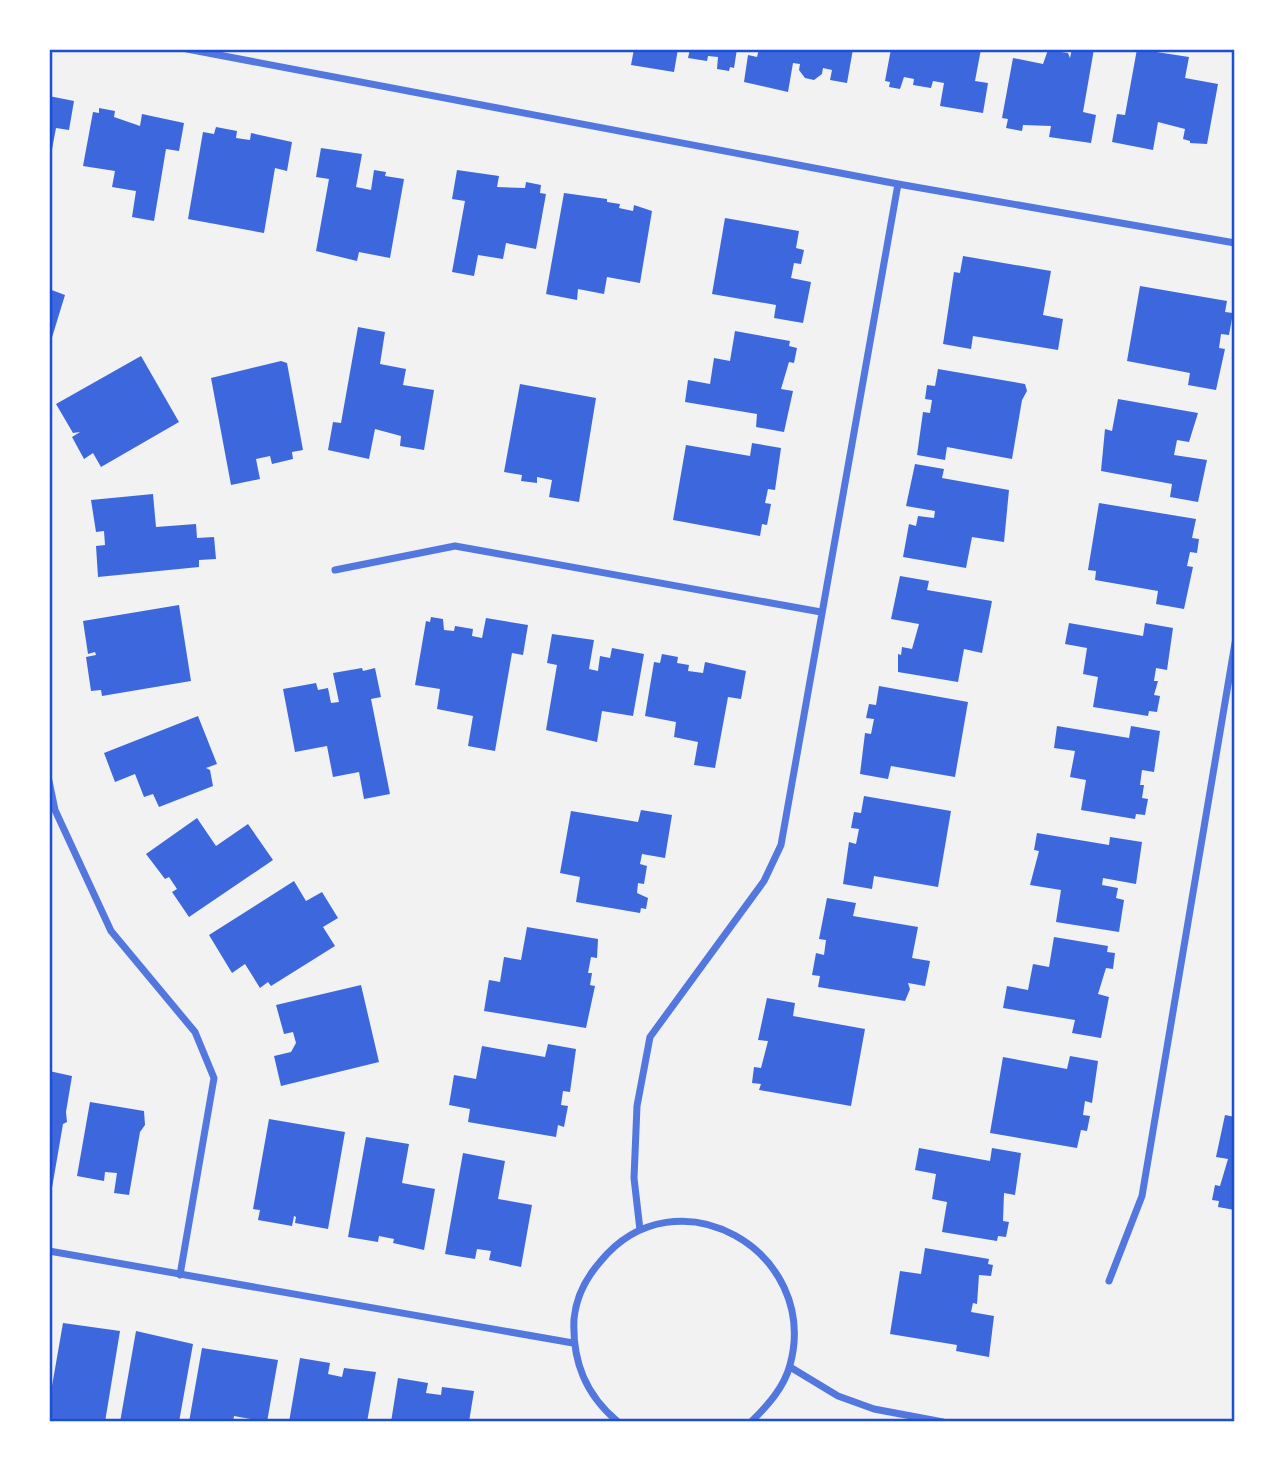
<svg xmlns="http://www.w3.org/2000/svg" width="1284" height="1471" font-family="'Noto Sans',sans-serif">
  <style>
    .building { fill: #3d67dc }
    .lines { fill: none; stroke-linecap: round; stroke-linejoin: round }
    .minor { stroke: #5277de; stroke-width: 7 }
    .neatline { fill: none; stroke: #1d4ed8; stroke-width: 2.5 }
  </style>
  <rect width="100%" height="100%" fill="#f2f2f2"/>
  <path class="building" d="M634 49H678L674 72 631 65Z
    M690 49H737L734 68 730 67 729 71 717 69 718 57 708 56 707 61 688 58Z
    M759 49H853L847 83 830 80 832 70 823 68 822 74 814 80 805 78 799 70 800 64 793 63 788 92 744 82 748 55 757 57Z
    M891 49H981L975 81 988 83 983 113 940 106 944 83 933 81 931 88 913 85 914 79 904 77 900 89 889 87 890 82 885 81Z
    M1072 49H1094L1083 112 1096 115 1091 143 1049 137 1051 126 1023 125 1022 131 1006 128 1008 119 1002 118 1013 58 1043 64 1048 50 1068 53 1070 58Z
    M1137 49 1189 57 1185 78 1218 84 1207 144 1190 143V141L1183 139 1185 129 1158 122 1153 150 1112 142 1117 114 1125 115Z
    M49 96 74 101 69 130 56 128 50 160Z
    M99 108 115 111 114 117 140 126 142 114 184 123 179 151 166 149 154 221 132 217 136 191 112 187 115 171 83 166 93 112 99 113Z
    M216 127 237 131 236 138 250 140 251 133 292 142 287 171 275 168 264 233 188 219 203 132 214 134Z
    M321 148 362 154 356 187 371 190 374 170 386 172 385 176 404 179 390 258 359 252 357 261 316 251 329 179 316 177Z
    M457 170 499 176 497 187 525 188 526 182 541 185 540 193 546 194 536 249 506 243 503 259 478 255 474 276 452 272 465 201 452 199Z
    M564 193 607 199V202L620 204 619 208 633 211 634 205 652 211 640 283 607 277 604 294 578 289 577 300 546 294Z
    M725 218 799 231 796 248 804 250 801 264 794 263 791 278 811 282 803 323 774 318 776 305 712 294Z
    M963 256 1051 271 1043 315 1063 319 1058 350 973 336 971 349 943 344 954 272 960 273Z
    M1140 286 1227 301 1225 312 1233 313 1229 335 1221 334 1219 348 1225 349 1216 390 1188 385 1190 373 1127 361Z
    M49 289 65 295 50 344H49Z
    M358 327 385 332 380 364 406 369 403 385 434 390 424 450 400 446 401 436 375 429 369 459 328 450 333 422 341 423Z
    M735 331 790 341 789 346 797 348 794 363 789 362 781 389 793 391 784 432 756 427 757 414 685 402 688 380 710 384 714 358 730 361Z
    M141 356 179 422 101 467 93 453 84 459 72 437 80 432 73 433 56 404Z
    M281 361 287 363 303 450 292 452 293 459 272 464 270 456 256 459 260 479 231 485 211 378Z
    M938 369 1025 384 1027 391 1022 400 1012 459 947 447 945 460 917 455 923 412 930 413 932 400 925 399 927 385 935 386Z
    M520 384 596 398 579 502 549 497 552 480 537 477V483L521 481 522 475 504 472Z
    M1118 399 1198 413 1189 442 1177 440 1174 455 1207 460 1198 502 1170 497 1172 484 1101 471 1105 429 1112 431Z
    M752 443 781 448 775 490 768 489 765 503 771 504 767 525 762 524 760 536 673 520 686 445 750 456Z
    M915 464 944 469 942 478 1009 490 1004 542 972 537 966 568 903 557 909 524 916 526 918 516 934 518 935 511 906 506Z
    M153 494 156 527 196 524 197 538 214 537 216 559 199 560V567L98 577 96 546 105 545 104 531 96 532 91 500Z
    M1099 503 1196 519 1192 538 1199 539 1197 553 1190 552 1187 566 1193 567 1184 609 1156 604 1158 591 1095 580 1096 571 1088 570Z
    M900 576 929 581 927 590 992 601 982 653 964 649 958 682 898 672V654L901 655 902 647 912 649 919 624 891 619Z
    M179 605 191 681 102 696 101 690 91 691 86 657 96 655 95 652 88 654 83 621Z
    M431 617 443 619 444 630 454 631 455 626 473 629 472 636 482 638 486 618 528 625 523 655 512 653 495 751 468 746 473 716 437 709 440 689 415 685 426 621 430 622Z
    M1069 623 1143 636 1145 623 1173 628 1167 670 1156 668 1154 681H1158L1154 695 1160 696 1157 712 1149 711 1148 716 1093 707 1098 677 1083 674 1087 648 1065 644Z
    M552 634 594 640 589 669 598 671 600 656 610 658 612 648 644 654 633 716 602 711 597 742 546 730 557 665 547 663Z
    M662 654 678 657 677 663 689 665 688 671 703 673 705 662 746 671 741 699 728 697 715 768 694 765 698 742 674 737 676 722 645 716 654 662 660 663Z
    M362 668 363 671 375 668 381 697 371 699 390 794 364 799 359 772 333 777 327 746 295 752 283 689 316 683 318 690 328 688 331 703 339 702 333 673Z
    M879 686 968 702 955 777 891 766 888 779 860 774 865 733 871 734 874 719 866 718 869 704 876 705Z
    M198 716 217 764 206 768 210 770 213 786 159 807 153 794 144 797 135 774 115 782 104 753Z
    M1057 726 1129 738 1131 726 1160 731 1154 772 1142 770 1140 785H1144L1142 798 1148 799 1145 815 1136 814 1135 819 1081 810 1086 780 1070 777 1075 751 1054 748Z
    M864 796 951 811 938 887 874 876 872 889 843 884 849 842 856 844 859 829 851 828 854 812 861 813Z
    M641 810 672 815 665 858 642 854 640 864 647 866 644 884 638 883 637 893 648 898 646 909 641 908 640 913 576 902 580 877 560 873 571 811 638 822Z
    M197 818 216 846 248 824 273 860 189 917 172 892 177 889 169 877 165 879 146 854Z
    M1037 833 1109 845 1110 837 1142 842 1136 884 1103 878 1102 885 1118 888 1116 898 1124 900 1119 932 1056 922 1061 890 1030 885 1039 851 1034 850Z
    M294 881 306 901 322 892 338 918 323 927 335 946 271 986 268 982 260 988 245 964 232 973 209 935Z
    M827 898 856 903 853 916 918 927 912 958 930 961 925 986 908 983 910 989 905 1001 818 987 820 976 812 975 816 953 824 955 826 940 819 939Z
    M527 927 598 939 597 958 591 957 588 973H592L590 985 595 986 586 1028 484 1011 489 980 500 982 504 957 521 960Z
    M1054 937 1108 946 1107 952 1115 953 1113 969 1106 968 1098 994 1109 997 1101 1038 1072 1033 1075 1020 1003 1008 1007 986 1028 990 1033 964 1049 967Z
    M361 985 379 1062 281 1086 274 1056 291 1052 296 1043 293 1032 284 1034 276 1005Z
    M767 998 795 1003 793 1016 865 1029 851 1106 759 1090 761 1084 752 1083 754 1067 761 1068 768 1041 758 1040Z
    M548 1044 576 1049 570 1092 563 1091 561 1105 568 1106 564 1127 558 1125 556 1137 468 1122 470 1109 449 1105 454 1075 476 1079 482 1046 545 1057Z
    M1070 1056 1098 1061 1092 1103 1085 1101 1083 1115 1090 1116 1087 1131 1081 1130 1077 1148 990 1133 1003 1057 1067 1069Z
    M49 1071 72 1076 66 1112 67 1122 63 1124 52 1188H49Z
    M90 1102 144 1111 145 1125 140 1132 129 1195 114 1193 117 1173 105 1172 104 1181 77 1176Z
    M1225 1115 1235 1117V1210L1218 1207 1219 1201 1212 1200 1215 1185 1220 1186 1228 1159 1216 1157Z
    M269 1119 345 1132 328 1229 295 1223 296 1217 294 1216 292 1226 258 1220 260 1210 253 1209Z
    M366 1137 409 1144 402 1183 435 1189 424 1250 393 1243 394 1239 379 1236 378 1242 348 1237Z
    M919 1148 990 1161 992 1148 1021 1153 1015 1195 1004 1193 1003 1221 1009 1222 1006 1237 998 1236 997 1241 942 1232 947 1202 932 1199 936 1174 915 1170Z
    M463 1153 505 1161 498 1199 532 1205 521 1267 489 1260 491 1251 477 1249 475 1259 445 1254Z
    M925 1248 989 1259 988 1264 993 1265 991 1276 979 1275 977 1304 973 1303 971 1312 994 1316 989 1357 956 1351 957 1345 890 1334 900 1271 921 1274Z
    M63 1323 120 1331 105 1422 49 1421V1403Z
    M136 1331 193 1344 179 1422H120Z
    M202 1348 278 1360 267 1422 234 1416 233 1422H189Z
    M300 1358 330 1363 328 1374 342 1377 344 1368 376 1372 367 1422H289Z
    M398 1378 428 1383 426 1393 441 1395 442 1387 474 1391 469 1422H391Z"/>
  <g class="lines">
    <path class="minor" d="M187 49 898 184 1235 243
      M335 570 455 546 821 612
      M49 781 55 810 111 931 195 1032 214 1078 180 1275
      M640 1230 634 1178 637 1106 650 1037 764 881 781 845 898 184
      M49 1251 573 1343
      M1109 1281 1142 1196 1235 643
      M790 1367 838 1396 874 1409 943 1422
      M618 1422C586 1395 572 1362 574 1319 576 1298 586 1278 600 1262 676 1168 821 1251 790 1365 784 1388 767 1406 751 1422"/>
  </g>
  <rect width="1284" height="1471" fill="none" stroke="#ffffff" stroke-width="102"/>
  <rect x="51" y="51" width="1182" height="1369" class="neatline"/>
</svg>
